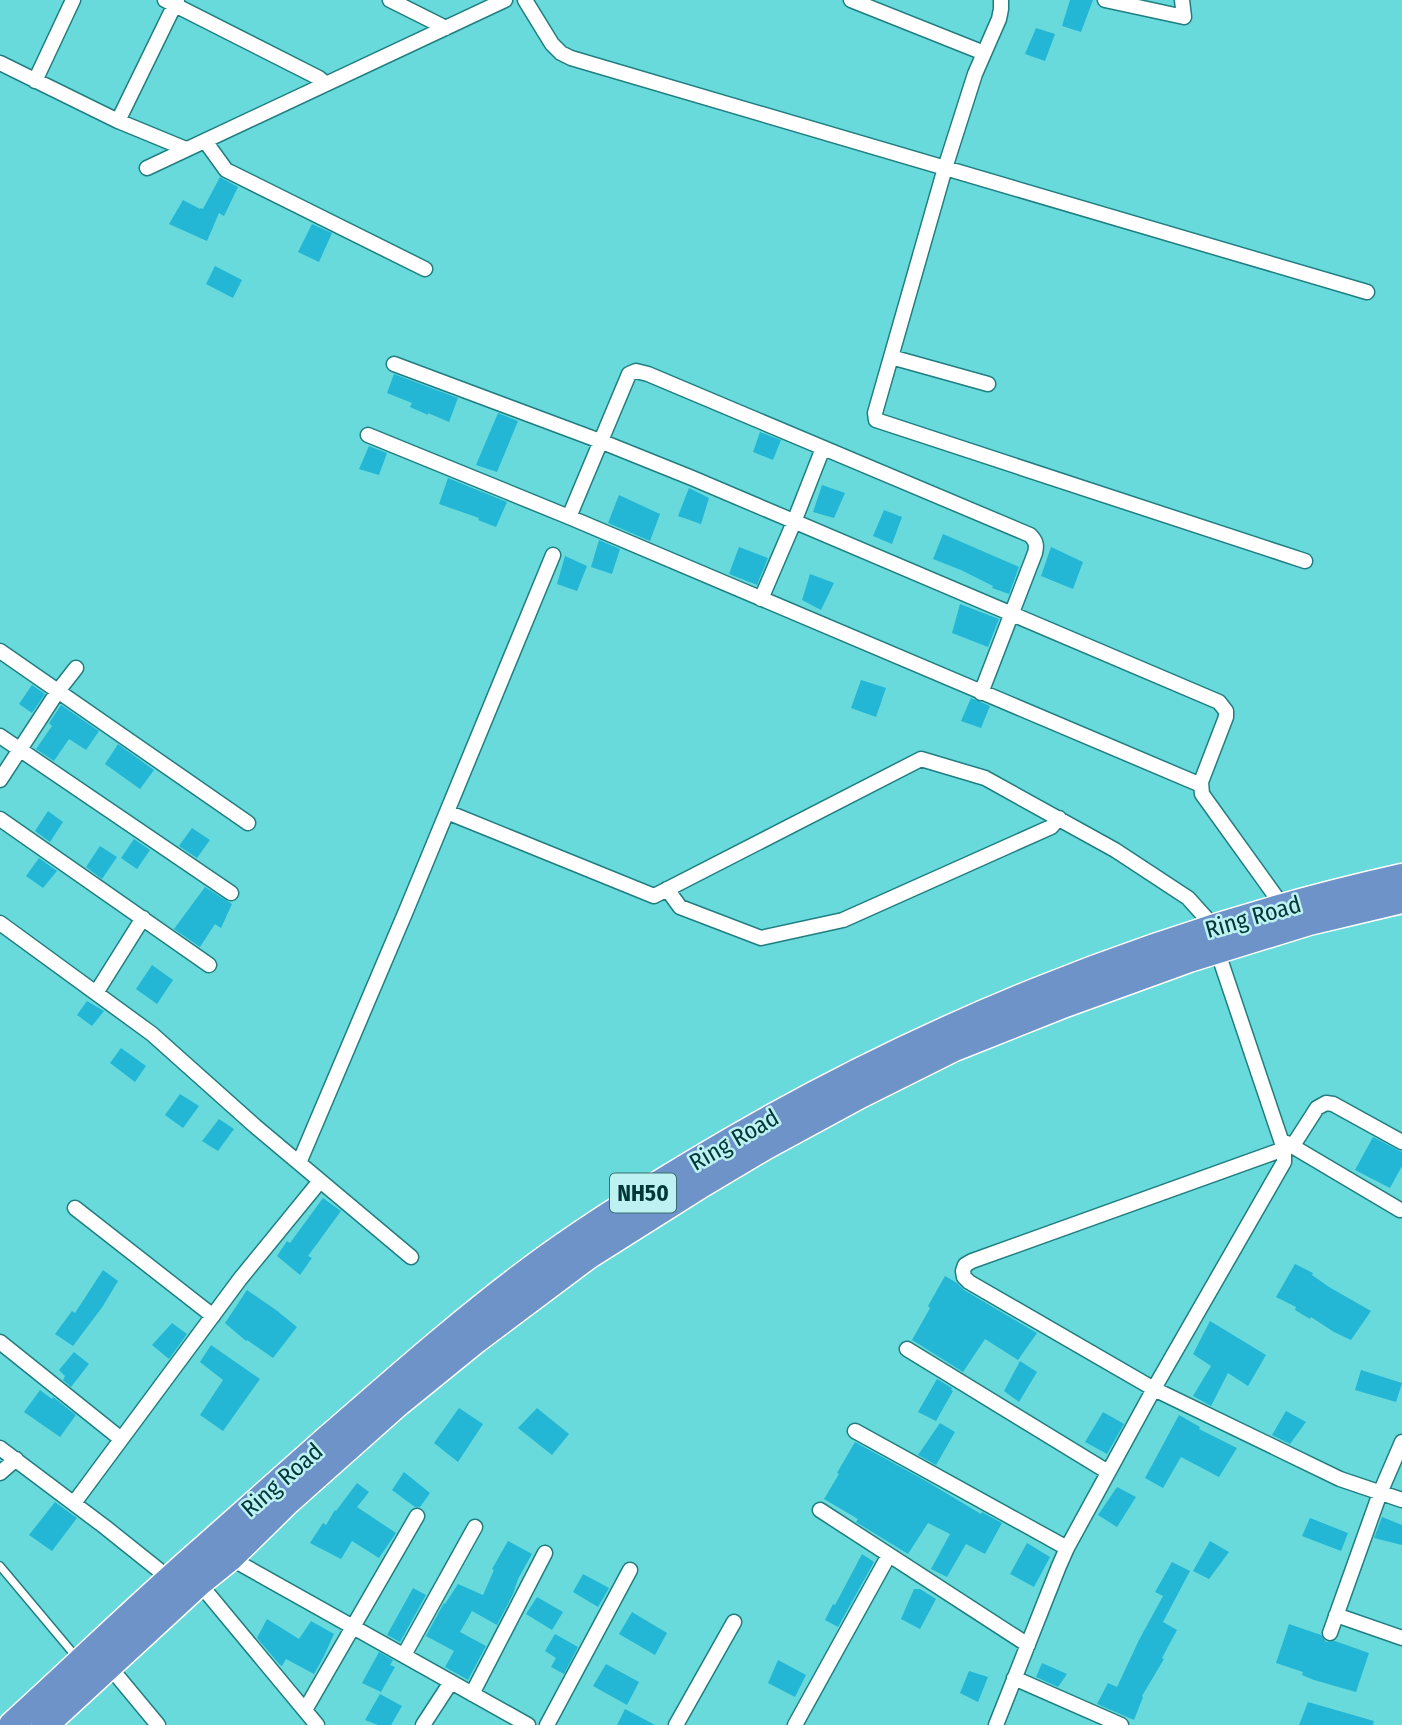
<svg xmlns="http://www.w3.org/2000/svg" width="1402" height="1725" font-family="'Fira Sans Condensed',sans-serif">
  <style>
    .building { fill: #24b6d5 }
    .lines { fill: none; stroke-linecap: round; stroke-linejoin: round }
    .lane-casing { stroke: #217e80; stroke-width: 10 }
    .street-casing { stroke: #217e80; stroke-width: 17 }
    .highway-casing { stroke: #fff; stroke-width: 29 }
    .lane { stroke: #fff; stroke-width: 7 }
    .street { stroke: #fff; stroke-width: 14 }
    .highway { stroke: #6d93c9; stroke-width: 26 }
    .labels { text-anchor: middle; stroke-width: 5; stroke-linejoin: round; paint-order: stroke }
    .shield { fill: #bef1f2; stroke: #396f70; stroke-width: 2 }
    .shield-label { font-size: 23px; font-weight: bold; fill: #003738 }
    .street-label { font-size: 24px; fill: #003738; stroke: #bef1f2 }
  </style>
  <rect width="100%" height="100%" fill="#68dadc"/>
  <path class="building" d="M1070 0H1093L1081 32 1062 26Z
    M1036 28 1055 34 1045 61 1025 54Z
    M220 177 238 187 224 216 219 213 207 241 169 224 183 200 200 209 201 208 203 209Z
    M312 224 332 233 319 262 298 252Z
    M215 266 242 280 233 298 206 284Z
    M394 374 458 398 449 422 428 413V415L410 407 412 403 387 393Z
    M498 413 518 421 497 472 476 465Z
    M760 432 781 440 773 460 753 452Z
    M369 446 387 453 379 475 359 469Z
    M448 478 507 502 496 527 478 520 479 518 439 504Z
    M822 485 845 493 834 518 813 512Z
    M689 488 709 498 701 524 678 516Z
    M619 495 660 514 650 541 608 523Z
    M884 510 902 517 892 544 873 536Z
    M943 534 1019 567 1009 594 992 588 993 586 961 570 933 559Z
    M599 540 620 549 612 574 591 567Z
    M739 547 768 558 757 585 729 574Z
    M1051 547 1083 562 1073 589 1041 576Z
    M565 556 587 566 577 591 557 584Z
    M810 574 834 583 821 610 802 600Z
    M960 604 999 619 988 647 952 633Z
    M861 680 886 688 876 717 851 708Z
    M32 685 45 694 32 713 19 704Z
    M971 698 990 706 981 728 961 721Z
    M61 705 99 731 86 750 69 739 54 761 36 749 52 726 49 723Z
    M118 744 154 770 140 789 105 764Z
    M48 811 63 822 50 842 35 831Z
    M192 828 210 840 197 858 179 846Z
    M134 839 150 850 137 869 121 858Z
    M100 846 117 857 102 879 86 867Z
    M39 858 57 871 43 888 26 876Z
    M205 887 232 904 221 928 215 924 200 947 174 929Z
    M152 965 173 980 157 1004 136 989Z
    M87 1001 104 1011 92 1026 77 1015Z
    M121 1048 146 1066 135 1082 110 1063Z
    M180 1094 199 1106 183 1128 165 1115Z
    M219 1119 234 1129 218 1151 202 1141Z
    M1373 1137 1402 1152V1166L1390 1188 1355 1170Z
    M323 1198 341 1211 308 1256 312 1258 300 1275 277 1256 287 1241 290 1243Z
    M1295 1264 1313 1273 1312 1275 1329 1287 1371 1311 1351 1340 1334 1332 1311 1317 1310 1319 1295 1310 1296 1307 1276 1297Z
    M103 1270 118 1281 103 1306 73 1346 55 1334 72 1311 75 1313Z
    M945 1276 957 1283 964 1290 1037 1333 1018 1360 985 1339 963 1372 912 1340 930 1308 928 1306Z
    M247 1290 276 1310 297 1327 273 1358 247 1340 246 1341 225 1323Z
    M1210 1321 1266 1355 1248 1386 1228 1373 1211 1406 1193 1396 1211 1366 1193 1354Z
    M172 1323 187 1334 169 1359 152 1345Z
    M211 1345 260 1379 223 1431 200 1415 223 1380 200 1362Z
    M74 1352 89 1364 71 1387 63 1380 65 1376 59 1370Z
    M1020 1361 1037 1372 1019 1402 1004 1391Z
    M1361 1370 1402 1383 1396 1402 1355 1390Z
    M937 1379 952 1388 951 1390 953 1391 936 1421 918 1412Z
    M40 1390 52 1399 53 1397 76 1415 60 1437 24 1412Z
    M459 1408 483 1424 458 1462 434 1443Z
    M537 1408 569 1434 552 1455 518 1428Z
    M1286 1411 1306 1422 1290 1444 1272 1435Z
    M1103 1412 1124 1424 1107 1454 1085 1442Z
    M1179 1415 1200 1427 1199 1429 1237 1448 1219 1477 1181 1457 1163 1488 1145 1478Z
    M940 1423 955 1432 936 1465 918 1455Z
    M855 1442 926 1481 981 1514 982 1512 1002 1523 985 1554 966 1544 947 1577 931 1569 950 1534 928 1523 908 1554 856 1522 858 1519 824 1499 839 1474 837 1473Z
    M404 1472 430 1493 420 1507H415L392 1490Z
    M357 1483 369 1492 357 1507 396 1533 379 1558 352 1541 341 1559 310 1543 323 1523 326 1525 335 1510 336 1511Z
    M1117 1487 1136 1497 1117 1527 1098 1515Z
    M55 1502 77 1518 52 1551 29 1535Z
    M1382 1517 1402 1525V1545L1374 1538Z
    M1310 1518 1348 1533 1341 1551 1302 1536Z
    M508 1541 532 1554 518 1579 513 1594 497 1625 472 1611 460 1632 486 1646 468 1680 445 1667 454 1651 426 1636 444 1603 445 1604 458 1584 483 1595 494 1570 492 1569Z
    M1210 1541 1229 1552 1209 1579 1193 1571Z
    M1027 1543 1050 1557 1034 1587 1010 1574Z
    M862 1554 874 1562 838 1627 825 1620 833 1604 835 1605Z
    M1172 1562 1190 1571 1163 1622 1177 1630 1162 1658 1164 1659 1142 1696 1143 1697 1134 1720 1097 1704 1108 1683 1117 1687 1139 1640 1163 1596 1155 1592Z
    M583 1574 609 1588 598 1607 573 1592Z
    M413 1588 426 1595 400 1642 387 1635Z
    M914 1589H920L936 1599 920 1629 901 1619Z
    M537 1597 563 1612 552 1630 526 1614Z
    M632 1612 667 1633 655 1655 619 1634Z
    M267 1619 299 1639 311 1621 334 1634 324 1656 314 1674 286 1659 282 1666 280 1665 257 1638Z
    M1289 1624 1321 1635 1326 1642 1335 1641 1369 1653 1356 1692 1314 1680 1302 1675 1303 1672 1276 1663Z
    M555 1634 578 1647 564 1674 551 1667 556 1658 545 1651Z
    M379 1652 393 1660 390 1665 395 1667 381 1692 362 1683Z
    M778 1660 806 1675 795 1697 768 1683Z
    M1042 1663 1067 1674 1058 1687 1036 1677Z
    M606 1664 639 1682 627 1705 593 1686Z
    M969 1671 988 1677 978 1702 960 1693Z
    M380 1694 402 1706 391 1725H378L365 1720Z
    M1308 1702 1374 1721 1373 1725H1299Z
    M625 1709 655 1725H617Z"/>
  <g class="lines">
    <defs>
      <path id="lane" d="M0 1566 78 1659"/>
      <path id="street" d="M165 0 319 78 326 84
        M390 0 446 28
        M525 0 552 44 561 53 571 58 1367 292
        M851 0 984 53
        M1001 0V9L999 19 975 74 945 168 875 413 876 420 1305 561
        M1105 0 1184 17 1182 0
        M0 63 118 121 186 149
        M35 81 73 0
        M118 121 177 0
        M205 141 226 170 425 269
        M147 168 505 0
        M891 357 988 384
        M394 364 600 441 692 478 1219 702 1226 711V717L1201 782 1202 794 1284 908
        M368 435 569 517 1201 785
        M569 517 629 374 636 371 648 374 1030 535C1036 541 1037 545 1035 553L981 693
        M761 599 794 522 823 448
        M0 651 248 823
        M0 736 231 893
        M0 780 58 691 76 668
        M447 812 654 896 921 759 985 778 1115 850 1188 898 1215 928
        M0 819 209 965
        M667 889 680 907 761 938 843 920 1051 827 1059 818
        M0 923 152 1034 255 1126 411 1257
        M96 993 143 918
        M1287 1143 1400 1210
        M1292 1147 1317 1108 1326 1103 1333 1104 1402 1142
        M1284 1149 972 1261 965 1265 963 1271 964 1277 969 1282 1154 1389 1340 1479 1402 1500
        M299 1163 406 911 553 555
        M75 1208 213 1316
        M0 1342 121 1439
        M907 1349 1108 1472
        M855 1431 1067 1548
        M0 1448 105 1527 170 1579
        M0 1473 16 1459
        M74 1503 240 1279 320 1181
        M820 1510 1028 1645
        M230 1558 528 1725
        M199 1583 317 1725
        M1336 1615 1402 1638
        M1330 1633 1380 1493 1402 1442
        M404 1655 475 1527
        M109 1666 158 1725
        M1014 1678 1121 1725
        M472 1694 545 1553
        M305 1710 417 1516
        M423 1725 451 1682
        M547 1725 630 1570
        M676 1725 734 1622
        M795 1725 889 1555
        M996 1725 1059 1566 1067 1548 1156 1385 1284 1162V1149L1217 950"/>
      <path id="highway" d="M12 1725C78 1665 141 1603 208 1545 247 1510 287 1475 326 1440 393 1382 459 1323 530 1270 581 1232 635 1198 690 1165 909 1032 1151 933 1402 877
        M45 1725 199 1583 230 1558 287 1502 396 1405 476 1340 588 1256 702 1184 766 1146 860 1095 952 1049 1065 1004 1189 959 1309 922 1402 900"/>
    </defs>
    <use href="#lane" class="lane-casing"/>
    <use href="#street" class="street-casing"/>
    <use href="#highway" class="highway-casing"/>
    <use href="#lane" class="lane"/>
    <use href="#street" class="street"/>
    <use href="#highway" class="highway"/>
  </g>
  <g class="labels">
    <rect class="shield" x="610" y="1173.5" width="66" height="39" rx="5"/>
    <g class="shield-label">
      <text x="643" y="1201">NH50</text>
    </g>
    <g class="street-label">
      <text transform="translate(1253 917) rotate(-16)" y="8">Ring Road</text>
      <text transform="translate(734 1140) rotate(-30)" y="8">Ring Road</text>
      <text transform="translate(282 1480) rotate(-41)" y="8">Ring Road</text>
    </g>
  </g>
</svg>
